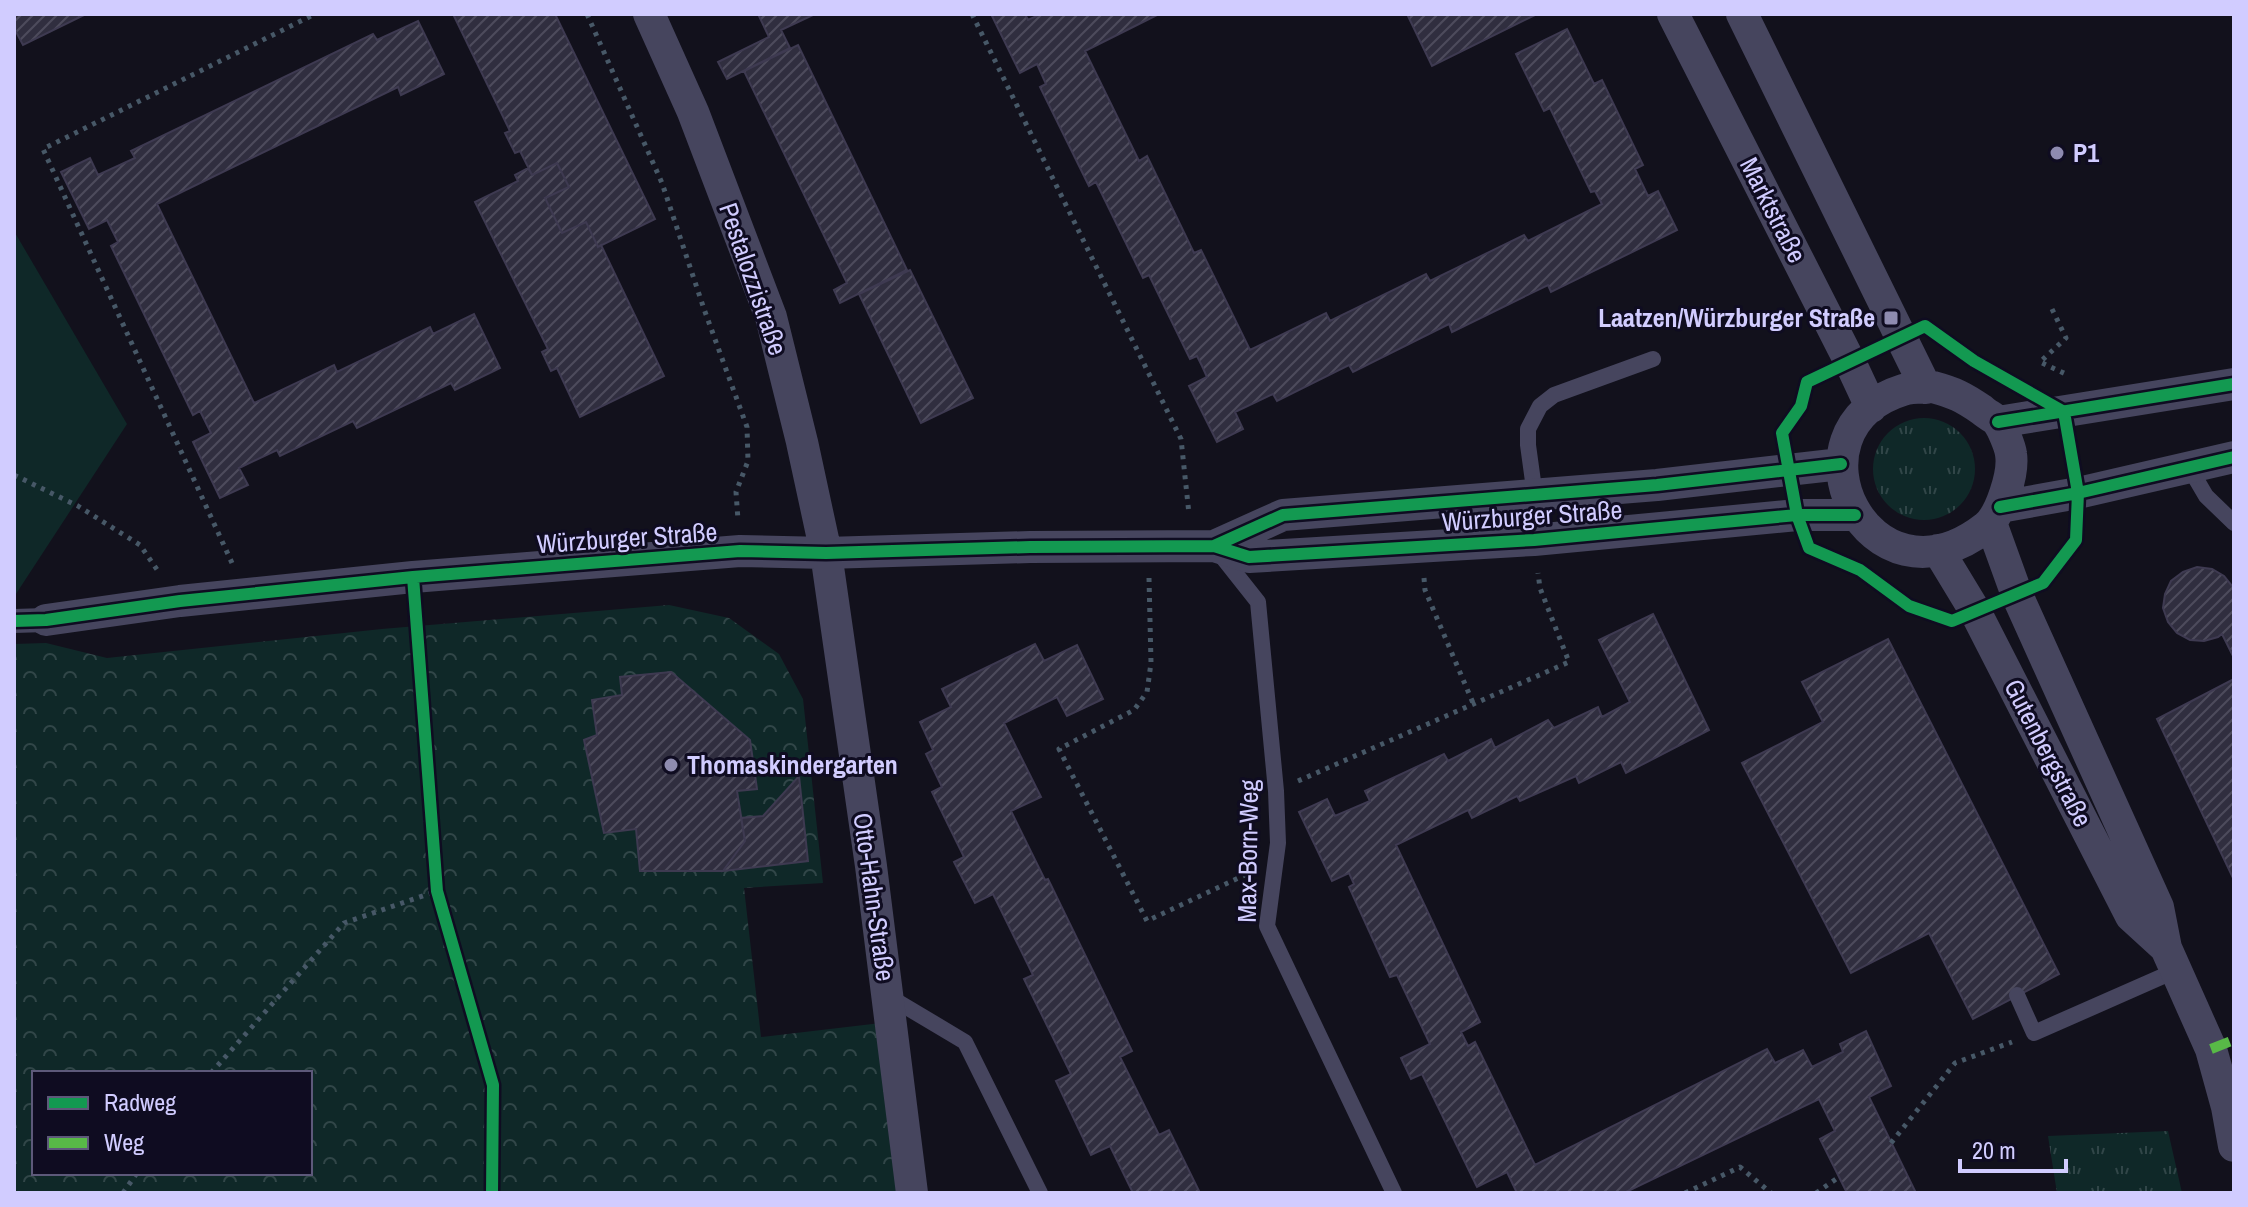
<svg xmlns="http://www.w3.org/2000/svg" width="2248" height="1207" font-family="'Archivo Narrow',sans-serif">
  <style>
    .grass { fill: url(#grass-tufts) }
    .forest { fill: url(#forest-crowns); fill-rule: evenodd }
    .park { fill: #0f2828 }
    .building { fill: url(#building-hatch); stroke: #3e3a51; stroke-width: 2 }
    .lines { fill: none; stroke-linecap: round; stroke-linejoin: round }
    .path { stroke: #475867; stroke-width: 5; stroke-dasharray: 4 6; stroke-linecap: butt }
    .service { stroke: #46455e; stroke-width: 16 }
    .pedestrian { stroke: #46455e; stroke-width: 24 }
    .minor { stroke: #46455e; stroke-width: 32 }
    .quiet { stroke: #58b947; stroke-width: 10; stroke-dasharray: 20 10; stroke-linecap: butt }
    .cycleway-casing { stroke: #0f0c21; stroke-width: 17 }
    .cycleway { stroke: #139951; stroke-width: 12 }
    .poi-dot { fill: #8e8bb0; stroke: #0f0c21; stroke-width: 3 }
    .labels { text-anchor: middle; stroke-width: 6; stroke-linejoin: round; paint-order: stroke }
    .poi-label { font-size: 26px; font-weight: bold; fill: #d1ccff; stroke: #0f0c21; text-anchor: start }
    .street-label { font-size: 26px; fill: #d1ccff; stroke: #0f0c21 }
  </style>
  <defs>
    <pattern id="grass-tufts" width="24" height="20" patternUnits="userSpaceOnUse" patternTransform="scale(2)"><rect width="24" height="20" fill="#0f2828"/><path d="M3 7l-1-3M5 7V3M7 7l1-3M15 17l-1-3M17 17v-4M19 17l1-3" fill="none" stroke="#314648"/></pattern>
    <pattern id="forest-crowns" width="20" height="18" patternUnits="userSpaceOnUse" patternTransform="scale(2)"><rect width="20" height="18" fill="#0f2828"/><path d="M2 6a3 3 0 1 1 6 0M12 15a3 3 0 1 1 6 0" fill="none" stroke="#314648"/></pattern>
    <pattern id="building-hatch" width="6" height="6" patternUnits="userSpaceOnUse" patternTransform="scale(2)"><rect width="6" height="6" fill="#302e3f"/><path d="M-1 1l2-2M0 6l6-6M5 7l2-2" fill="none" stroke="#4d4b5c"/></pattern>
  </defs>
  <rect width="100%" height="100%" fill="#12111c"/>
  <path class="grass" d="M1873 469a51 51 0 1 1 102 0a51 51 0 1 1-102 0Z
    M2168 1131 2182 1193H2057L2048 1136Z"/>
  <path class="forest" d="M669 605 729 618 779 654 803 699 823 883 744 888 761 1037 881 1023 897 1193H14V644L46 643 107 658 382 629ZM34 1073H310V1173H34Z"/>
  <path class="park" d="M14 231 127 424 14 597Z"/>
  <path class="building" d="M14 14H86L23 45 14 28Z
    M453 14H555L655 219 598 247 586 222 562 233 545 198 569 187 557 163 532 175 520 151 515 153 505 133 510 131Z
    M758 14H815L781 30 790 48 727 79 718 62 769 37Z
    M996 14H1025L1028 20 1041 14H1159L1085 51 1139 161 1147 156 1194 253 1201 250 1250 350 1326 313 1330 321 1426 274 1430 281 1524 235 1528 241 1602 204 1595 191 1591 192 1550 108 1544 111 1516 54 1567 29 1594 84 1602 80 1643 165 1635 169 1648 196 1658 191 1677 230 1551 292 1548 285 1452 332 1449 324 1353 372 1349 365 1277 401 1273 394 1235 412 1243 429 1217 442 1189 386 1207 377 1202 366 1197 356 1190 359 1149 275 1143 278 1096 182 1089 186 1040 87 1046 84 1037 64 1020 73 992 16Z
    M1407 14H1537L1432 66Z
    M418 21 444 74 401 95 398 87 157 204 254 403 334 365 337 372 430 327 433 334 474 314 500 368 455 390 451 383 357 428 353 421 280 456 277 450 239 468 248 485 220 498 193 442 211 433 200 411 193 415 111 246 118 242 107 220 89 229 61 172 90 158 98 175 135 158 131 151 373 34 377 40Z
    M798 45 907 270 840 303 834 290 847 283 744 71Z
    M557 163 569 187 545 198 562 233 586 222 598 247 601 245 664 376 580 417 557 368 551 371 542 352 548 349 475 202 518 181 515 175 528 168 532 175Z
    M910 270 973 398 921 423 859 294Z
    M2197 567 2212 569 2224 576 2233 587 2234 658 2222 634 2218 637 2204 641 2190 640 2177 633 2168 622 2163 608 2165 594 2171 581 2183 572Z
    M1653 614 1709 730 1626 773 1621 762 1579 783 1576 776 1520 801 1517 796 1472 818 1468 810 1396 845 1480 1022 1461 1032 1468 1046 1475 1042 1535 1165 1767 1049 1775 1063 1803 1050 1812 1067 1843 1052 1840 1044 1866 1031 1891 1086 1869 1097 1916 1193H1847L1820 1139 1835 1131 1819 1099 1624 1193H1517L1507 1172 1477 1187 1422 1074 1411 1079 1401 1058 1430 1044 1397 975 1390 977 1349 887 1354 884 1349 873 1332 881 1299 812 1327 799 1335 816 1370 801 1365 791 1444 754 1448 761 1491 739 1495 748 1548 720 1554 728 1598 707 1602 717 1630 702 1599 640Z
    M1888 639 2059 974 1973 1019 1929 933 1851 973 1742 763 1823 722 1802 682Z
    M1035 644 1044 661 1077 645 1103 699 1067 716 1057 697 1004 723 1041 797 1011 811 1045 880 1048 879 1132 1051 1120 1057 1159 1135 1169 1130 1200 1193H1133L1110 1146 1091 1155 1056 1081 1071 1074 1024 979 1033 975 993 894 975 903 954 862 964 857 932 792 942 787 926 754 933 750 920 722 951 707 942 689Z
    M671 672 750 740 757 789 737 791 745 841 723 871H640L636 829 604 833 584 740 597 735 592 700 622 695 620 677Z
    M2234 679V880L2157 719Z
    M799 776 808 861 723 871 745 841 741 818 763 816Z"/>
  <g class="lines">
    <path class="path" d="M587 14 662 183 704 309 747 427 748 461 736 492 738 520
      M972 14 1181 439 1189 514
      M2052 309 2066 338 2040 362 2068 375
      M2002 378 2019 382
      M14 475 78 506 140 545 158 571
      M232 563 43 149 315 14
      M1149 578 1151 663 1147 692 1134 710 1059 749 1147 921 1249 873
      M1424 578 1425 590 1473 703
      M1298 781 1569 662 1540 588 1538 573
      M211 1073 344 923 437 891
      M1891 1143 1955 1063 2012 1042
      M123 1193 137 1173
      M1685 1193 1740 1167 1771 1193
      M1816 1193 1839 1177"/>
    <path class="service" d="M2189 467 2206 496 2234 523
      M1535 496 1528 445V429L1540 406 1554 395 1653 359
      M1220 554 1258 602 1276 791 1278 843 1267 926 1394 1193
      M2017 995 2034 1033 2177 970
      M888 996 965 1042 1040 1193"/>
    <path class="pedestrian" d="M14 621 46 620"/>
    <path class="minor" d="M649 14 693 112 771 317 802 442 826 553 871 866 912 1193
      M1673 14 1850 362 1871 407
      M1742 14 1926 388
      M1933 387C1955 393 1963 397 1982 410 1986 414 1993 417 1997 421 2002 427 2010 446 2011 454 2014 473 2001 515 1986 527 1868 619 1777 429 1903 390 1912 387 1923 388 1933 387Z
      M1998 422 2234 384
      M2000 507 2078 493 2234 457
      M1991 523 2017 595 2158 907 2166 948 2211 1049 2227 1107 2234 1146
      M1214 546 1283 515 1657 485 1841 464
      M1938 550 1975 611 2131 916 2166 948
      M46 620 180 601 413 577 740 551 826 553 1030 547 1214 546 1249 557 1534 540 1797 515H1855"/>
    <path class="quiet" d="M2211 1049 2234 1040"/>
    <defs>
      <path id="cycleway" d="M1925 326 1974 361 2064 412 2078 493 2076 540 2043 583 1952 621 1909 606 1860 570 1809 548 1797 515 1782 433 1801 406 1807 382Z
        M1998 422 2234 384
        M2000 507 2078 493 2234 457
        M1214 546 1283 515 1657 485 1841 464
        M413 577 437 891 493 1085 492 1193
        M14 621 46 620 180 601 413 577 740 551 826 553 1030 547 1214 546 1249 557 1534 540 1797 515H1855"/>
    </defs>
    <use href="#cycleway" class="cycleway-casing"/>
    <use href="#cycleway" class="cycleway"/>
  </g>
  <g class="poi-dot">
    <circle cx="2057" cy="153" r="8"/>
    <rect x="1883" y="310" width="16" height="16" rx="4"/>
    <circle cx="671" cy="765" r="8"/>
  </g>
  <g class="labels">
    <g class="poi-label">
      <text x="2073" y="162">P1</text>
      <text x="1875" y="327" text-anchor="end">Laatzen/Würzburger Straße</text>
      <text x="687" y="774">Thomaskindergarten</text>
    </g>
    <g class="street-label">
      <text transform="translate(1773 210) rotate(63)" y="9">Marktstraße</text>
      <text transform="translate(753 279) rotate(71)" y="9">Pestalozzistraße</text>
      <text transform="translate(1532 516) rotate(-4)" y="9">Würzburger Straße</text>
      <text transform="translate(627 538) rotate(-4)" y="9">Würzburger Straße</text>
      <text transform="translate(2048 753) rotate(63)" y="9">Gutenbergstraße</text>
      <text transform="translate(1248 851) rotate(-89)" y="9">Max-Born-Weg</text>
      <text transform="translate(874 897) rotate(82)" y="9">Otto-Hahn-Straße</text>
    </g>
  </g>
  <rect width="2248" height="1207" fill="none" stroke="#d1ccff" stroke-width="32"/>
  <rect x="32" y="1071" width="280" height="104" fill="#0f0c21" stroke="#5d597a" stroke-width="2"/>
  <rect x="48" y="1097" width="40" height="12" fill="#139951" stroke="#5d597a" stroke-width="2"/>
  <text x="104" y="1111" font-size="24" fill="#d1ccff">Radweg</text>
  <rect x="48" y="1137" width="40" height="12" fill="#58b947" stroke="#5d597a" stroke-width="2"/>
  <text x="104" y="1151" font-size="24" fill="#d1ccff">Weg</text>
  <path d="M1960 1159v12h106v-12" fill="none" stroke="#d1ccff" stroke-width="4"/>
  <text x="1972" y="1159" font-size="24" fill="#d1ccff" stroke="#0f0c21" stroke-width="6" paint-order="stroke">20 m</text>
</svg>
